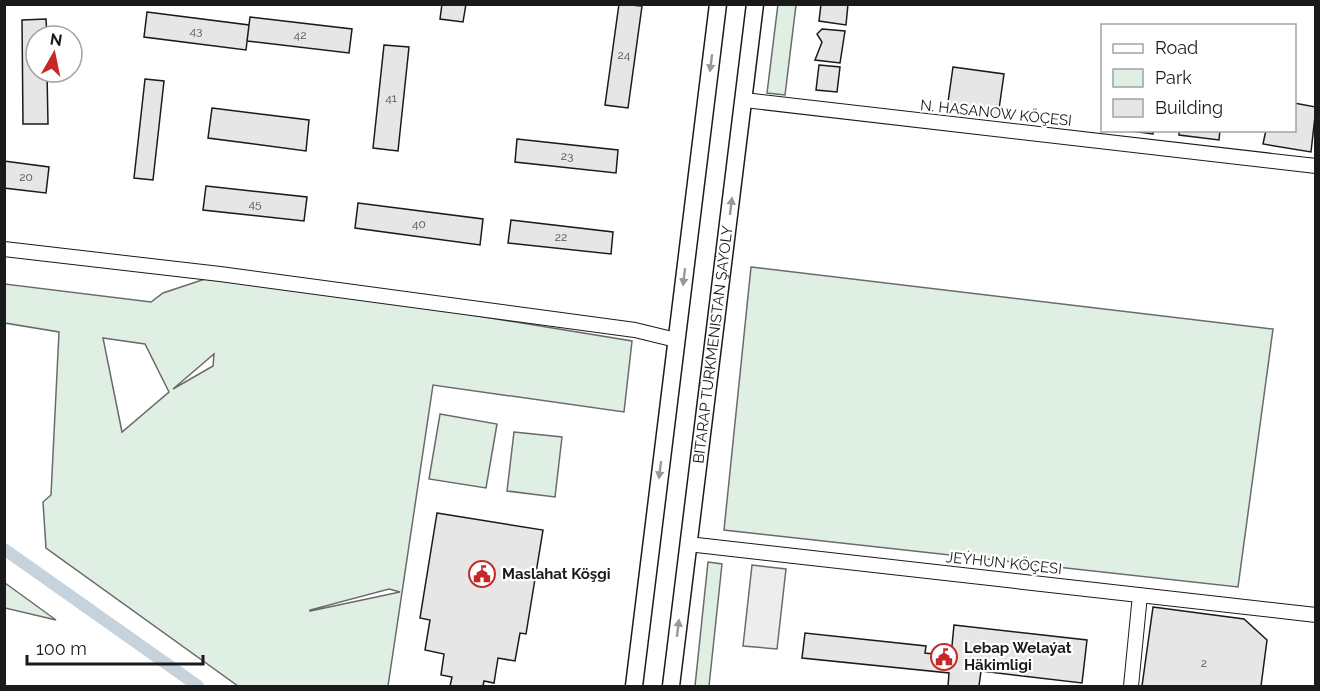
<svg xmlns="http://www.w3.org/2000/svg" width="1320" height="691" font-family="Raleway,sans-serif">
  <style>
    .green { fill: #e0efe3; stroke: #6a6a6a; stroke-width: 1.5; fill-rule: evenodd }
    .parking { fill: #ededed; stroke: #6a6a6a; stroke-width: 1.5 }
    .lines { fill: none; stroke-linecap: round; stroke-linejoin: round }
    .canal { stroke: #c6d2dc; stroke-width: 12 }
    .building { fill: #e6e6e6; stroke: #1a1a1a; stroke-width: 1.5 }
    .minor-casing { stroke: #1a1a1a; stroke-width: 16 }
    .major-casing { stroke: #1a1a1a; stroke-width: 19 }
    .minor { stroke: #fff; stroke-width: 14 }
    .major { stroke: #fff; stroke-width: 16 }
    .oneway { fill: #989898 }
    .labels { text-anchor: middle; stroke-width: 4.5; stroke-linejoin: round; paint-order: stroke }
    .number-label { font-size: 12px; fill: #4d4d4d }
    .street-label { font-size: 15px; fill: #1a1a1a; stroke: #fff }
    .poi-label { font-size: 15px; font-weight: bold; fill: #1a1a1a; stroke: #fff; text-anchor: start }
  </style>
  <rect width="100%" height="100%" fill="#fff"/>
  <path class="green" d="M778 4 796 5 785 95 767 93Z
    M751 267 1273 329 1238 587 724 530Z
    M220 274 632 341 624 412 433 385 388 686H238L46 548 43 502 51 495 59 332 5 323V284L151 302 163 293ZM103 338 145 344 169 392 122 432ZM214 354 213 366 173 389ZM389 589 400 592 310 611V610Z
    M440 414 497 424 486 488 429 479Z
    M514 432 562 437 555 497 507 491Z
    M708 562 722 564 709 686H695Z
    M5 583 56 620 5 608Z"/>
  <path class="parking" d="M752 565 786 569 777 649 743 646Z"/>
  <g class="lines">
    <path class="canal" d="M4 549 198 686"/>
  </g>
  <path class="building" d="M442 4H466L463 22 440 19Z
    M619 4 642 6 628 108 605 105Z
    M821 4H848L846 25 819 21Z
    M147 12 249 25 246 50 144 37Z
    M250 17 352 29 349 53 247 41Z
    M46 19 47 36H36V72H47L48 124H23L22 20Z
    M822 29 845 31 840 63 815 60 822 42 817 34Z
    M384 45 409 47 398 151 373 148Z
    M819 65 840 67 837 92 816 90Z
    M953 67 1004 74 998 116 947 109Z
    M145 79 164 81 153 180 134 178Z
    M1294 103 1316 107 1311 152 1263 144 1266 130H1294Z
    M212 108 309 120 306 151 208 138Z
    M1123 130H1153V134Z
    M1179 130H1220L1219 140 1179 135Z
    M517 139 618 150 616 173 515 162Z
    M4 161 49 167 46 193 4 188Z
    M206 186 307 197 304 221 203 210Z
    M358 203 483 219 480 245 355 228Z
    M511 220 613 232 611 254 508 243Z
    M437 513 543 530 526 634 520 633 515 661 498 658 494 683 484 681 483 686H450L452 677 441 675 444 654 425 650 430 620 420 618Z
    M1153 607 1244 619 1267 640 1261 686H1142Z
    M954 625 1087 640 1082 683 981 671 979 686H948L949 673 802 658 805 633 926 646 925 653 951 656Z"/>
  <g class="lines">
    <defs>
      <path id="minor" d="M744 100 1316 166
        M4 249 220 274 635 330 676 340
        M688 544 1316 615
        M1131 686 1140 595"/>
      <g id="major">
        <path d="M634 686 718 4"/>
        <path id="s1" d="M671 686 755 4"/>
      </g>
    </defs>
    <use href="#minor" class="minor-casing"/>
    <use href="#major" class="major-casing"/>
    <use href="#minor" class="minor"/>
    <use href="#major" class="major"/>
  </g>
  <defs><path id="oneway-solid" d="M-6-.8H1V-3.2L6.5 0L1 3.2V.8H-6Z" transform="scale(1.5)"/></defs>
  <g class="oneway">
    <use href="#oneway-solid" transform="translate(711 63) rotate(97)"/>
    <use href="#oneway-solid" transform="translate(731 206) rotate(-83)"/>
    <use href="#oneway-solid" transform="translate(684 277) rotate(97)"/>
    <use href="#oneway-solid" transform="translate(660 470) rotate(97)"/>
    <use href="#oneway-solid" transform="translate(678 628) rotate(-83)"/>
  </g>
  <defs>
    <symbol id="civic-ring" viewBox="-11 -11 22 22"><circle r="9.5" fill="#fff" stroke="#c62828" stroke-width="1.5"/><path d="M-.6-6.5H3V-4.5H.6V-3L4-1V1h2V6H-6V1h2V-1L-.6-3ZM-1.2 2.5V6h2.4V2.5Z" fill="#c62828"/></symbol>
  </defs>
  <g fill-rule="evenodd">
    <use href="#civic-ring" x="467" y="559" width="30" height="30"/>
    <use href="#civic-ring" x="929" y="642" width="30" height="30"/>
  </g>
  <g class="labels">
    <g class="number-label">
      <text x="196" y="35">43</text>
      <text x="300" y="39">42</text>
      <text x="624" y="59">24</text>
      <text x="391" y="102">41</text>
      <text x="567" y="160">23</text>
      <text x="26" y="181">20</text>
      <text x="255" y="208">45</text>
      <text x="419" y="228">40</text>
      <text x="561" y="241">22</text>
      <text x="1204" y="667">2</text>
    </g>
    <g class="street-label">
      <text transform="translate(996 113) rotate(6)" y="5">N. HASANOW KÖÇESI</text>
      <text dy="5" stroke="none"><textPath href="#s1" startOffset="344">BITARAP TÜRKMENISTAN ŞAÝOLY</textPath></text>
      <text transform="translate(1004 563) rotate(6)" y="5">JEÝHUN KÖÇESI</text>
    </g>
    <g class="poi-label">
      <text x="502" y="579">Maslahat Köşgi</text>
      <text x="964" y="653">Lebap Welaýat<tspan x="964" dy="17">Häkimligi</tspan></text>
    </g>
  </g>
  <rect width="1320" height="691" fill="none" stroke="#1a1a1a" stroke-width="12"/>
  <rect x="1101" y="24" width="195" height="108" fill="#ffffff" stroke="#a3a3a3" stroke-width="1.5"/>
  <rect x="1113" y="44" width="30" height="9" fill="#ffffff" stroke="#a3a3a3" stroke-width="1.5"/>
  <text x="1155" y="54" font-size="18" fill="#1a1a1a">Road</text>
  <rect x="1113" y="69" width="30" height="18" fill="#e0efe3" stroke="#a3a3a3" stroke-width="1.5"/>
  <text x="1155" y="84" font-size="18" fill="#1a1a1a">Park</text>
  <rect x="1113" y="99" width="30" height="18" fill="#e6e6e6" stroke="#a3a3a3" stroke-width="1.5"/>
  <text x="1155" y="114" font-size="18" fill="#1a1a1a">Building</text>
  <g transform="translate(54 54) rotate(9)"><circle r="28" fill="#ffffff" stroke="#a3a3a3" stroke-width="1.5"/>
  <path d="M0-4.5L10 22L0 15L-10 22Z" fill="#c62828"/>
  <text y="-9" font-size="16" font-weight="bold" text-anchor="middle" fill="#1a1a1a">N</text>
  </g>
  <path d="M27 655v9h176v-9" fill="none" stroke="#1a1a1a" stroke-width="3"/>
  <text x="36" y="655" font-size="18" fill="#1a1a1a" stroke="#ffffff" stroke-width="4.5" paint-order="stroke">100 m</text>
</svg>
